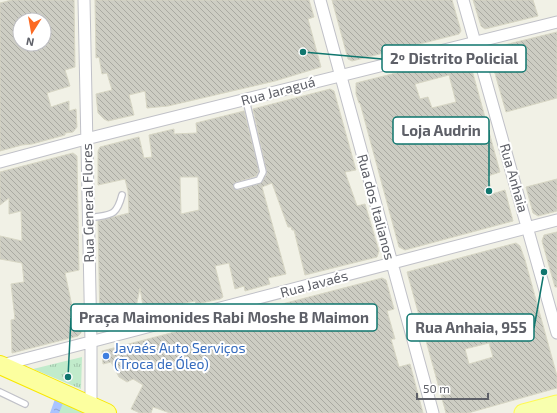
<svg xmlns="http://www.w3.org/2000/svg" width="557" height="413" font-family="'Exo 2',sans-serif">
  <style>
    .park { fill: url(#park-tufts) }
    .garden { fill: #c1ebcb }
    .water { fill: url(#water-ripples) }
    .building { fill: url(#building-back-hatch); stroke: #d7d6c4; fill-rule: evenodd }
    .lines { fill: none; stroke-linecap: round; stroke-linejoin: round }
    .service-casing { stroke: #c0c1c8; stroke-width: 8 }
    .minor-casing { stroke: #c0c1c8; stroke-width: 13 }
    .primary-casing { stroke: #fffa52; stroke-width: 19 }
    .trunk-casing { stroke: #f8e800; stroke-width: 20 }
    .service { stroke: #fff; stroke-width: 5.5 }
    .minor { stroke: #fff; stroke-width: 11 }
    .primary { stroke: #f8ffae; stroke-width: 17 }
    .trunk { stroke: #fcff9f; stroke-width: 18 }
    .shop-dot { fill: #3f7fe0; stroke: #fff; stroke-width: 1.5 }
    .labels { text-anchor: middle; stroke-width: 4; stroke-linejoin: round; paint-order: stroke }
    .street-label { font-size: 14px; fill: #5e6068; stroke: #fff }
    .shop-label { font-size: 14px; fill: #366cbe; stroke: #fff; text-anchor: start }
    .leader { fill: none; stroke: #0f766e; stroke-width: 1.5 }
    .callout-dot { fill: #0f766e; stroke: #fff; stroke-width: 1.5 }
    .callout { fill: #fff; stroke: #0f766e; stroke-width: 1.5 }
    .callout-label { font-size: 15px; text-anchor: middle; font-weight: bold; fill: #5e6068 }
  </style>
  <defs>
    <pattern id="park-tufts" width="24" height="20" patternUnits="userSpaceOnUse"><rect width="24" height="20" fill="#c1ebcb"/><path d="M3 7l-1-3M5 7V3M7 7l1-3M15 17l-1-3M17 17v-4M19 17l1-3" fill="none" stroke="#a0c2a9"/></pattern>
    <pattern id="water-ripples" width="26" height="14" patternUnits="userSpaceOnUse"><rect width="26" height="14" fill="#a9c4ff"/><path d="M2 4q2-2 4 0t4 0M15 11q2-2 4 0t4 0" fill="none" stroke="#8da3d2"/></pattern>
    <pattern id="building-back-hatch" width="6" height="6" patternUnits="userSpaceOnUse"><rect width="6" height="6" fill="#cdcdc3"/><path d="M-1 5l2 2M0 0l6 6M5-1l2 2" fill="none" stroke="#aaaaa2"/></pattern>
  </defs>
  <rect width="100%" height="100%" fill="#f1f1e6"/>
  <path class="park" d="M82 357 81 389 33 369Z"/>
  <path class="garden" d="M63 403 84 413H50Z"/>
  <path class="water" d="M55 399 63 403 59 413H50Z"/>
  <path class="building" d="M12 0H74L75 67 65 70 70 86 47 93 51 107 69 101V111L76 109 77 127 73 132 65 133V135L32 144 22 145 0 151V3ZM20 20H44V44H20Z
    M95 0H309L314 17 308 19 321 67 275 81 168 106 147 108 145 91 129 95 134 115 108 121 104 119 98 113 96 94 112 90 107 73 102 74 99 57 96 58Z
    M332 0H452L461 31 459 34 352 61 348 59Z
    M473 0H533L538 16 485 29 481 26Z
    M557 32V98L506 112 488 49Z
    M464 56 469 59 500 172 488 176 492 194 505 190 513 221 405 250 399 247 360 103H359L356 94V83ZM449 75 456 102 432 108 428 97 420 99 415 84Z
    M330 89 334 91 356 170 345 172 357 206 365 204 379 251 377 257 305 275 294 230H292L291 227H288L272 183 262 187 286 274 268 278 270 284 245 291 244 286 235 289 229 263 215 266 223 297 220 299 196 304 195 301 180 304V308L145 318 140 288 133 321 104 329 100 326 98 221 129 213 128 191 125 179 98 185V151L100 147 139 137 144 158 152 157 149 135 174 129V134L197 133 196 123 244 111 259 171 256 176 234 183 233 187 238 190 261 183 267 173 253 109ZM180 177H198L199 210 181 214Z
    M73 153 77 156 79 270 65 273 72 306 80 304 81 333 78 336 12 353 11 320 15 319 11 284 24 282 23 272 22 263 0 259V236L22 241 21 211 9 214V198L0 205V172Z
    M557 179V211L538 216 533 213 526 187Z
    M557 232V287H555L542 241 544 235Z
    M516 243 520 246 525 260 557 376V388L468 413H446L407 272ZM489 343 493 357 469 364 465 349Z
    M382 278 386 280 394 309 387 311 395 339H391L399 367 410 364 423 413H170L153 407 151 413H140L131 409 143 385 133 379 127 382 119 377 111 362 103 364 102 351 228 318 232 332 245 328 242 315 249 313 250 318 264 315 263 309Z"/>
  <g class="lines">
    <defs>
      <path id="service" d="M237 186 259 180 263 172 246 100
        M89 218C110 214 116 218 122 195
        M0 392 25 404"/>
      <path id="minor" d="M84 0 91 343V405
        M320 0 433 413
        M463 0 557 333
        M0 162 78 141 557 22
        M2 365 557 220"/>
      <path id="primary" d="M523 413 557 404"/>
      <path id="trunk" d="M0 365 107 413"/>
    </defs>
    <use href="#service" class="service-casing"/>
    <use href="#minor" class="minor-casing"/>
    <use href="#primary" class="primary-casing"/>
    <use href="#trunk" class="trunk-casing"/>
    <use href="#service" class="service"/>
    <use href="#minor" class="minor"/>
    <use href="#primary" class="primary"/>
    <use href="#trunk" class="trunk"/>
  </g>
  <circle class="shop-dot" cx="106" cy="356" r="4"/>
  <g class="labels">
    <g class="street-label">
      <text transform="translate(278 91) rotate(-15)" y="5">Rua Jaraguá</text>
      <text transform="translate(514 178) rotate(74)" y="5">Rua Anhaia</text>
      <text transform="translate(88 203) rotate(-91)" y="5">Rua General Flores</text>
      <text transform="translate(376 207) rotate(75)" y="5">Rua dos Italianos</text>
      <text transform="translate(314 284) rotate(-15)" y="5">Rua Javaés</text>
    </g>
    <g class="shop-label">
      <text x="114" y="353">Javaés Auto Serviços<tspan x="114" dy="16">(Troca de Óleo)</tspan></text>
    </g>
  </g>
  <path class="leader" d="M303 52L382 59M489 191L489 130M68 377L71 318M544 272L534 328"/>
  <g class="callout-dot">
    <circle cx="303" cy="52" r="4"/>
    <circle cx="489" cy="191" r="4"/>
    <circle cx="68" cy="377" r="4"/>
    <circle cx="544" cy="272" r="4"/>
  </g>
  <g class="callout">
    <rect x="382" y="45" width="144" height="27" rx="4"/>
    <rect x="393" y="117" width="96" height="27" rx="4"/>
    <rect x="71" y="304" width="306" height="27" rx="4"/>
    <rect x="407" y="314" width="127" height="27" rx="4"/>
  </g>
  <g class="callout-label">
    <text x="454" y="64">2º Distrito Policial</text>
    <text x="441" y="136">Loja Audrin</text>
    <text x="224" y="323">Praça Maimonides Rabi Moshe B Maimon</text>
    <text x="471" y="333">Rua Anhaia, 955</text>
  </g>
  <g transform="translate(32 32) rotate(191)"><circle r="19" fill="#ffffff" stroke="#bfbfc3"/>
  <path d="M0-3L7 15L0 10L-7 15Z" fill="#fc6922"/>
  <text y="-6" font-size="11" font-weight="bold" text-anchor="middle" fill="#5e6068">N</text>
  </g>
  <path d="M417 393v6h71v-6" fill="none" stroke="#5e6068" stroke-width="2"/>
  <text x="423" y="393" font-size="12" fill="#5e6068" stroke="#ffffff" stroke-width="3" paint-order="stroke">50 m</text>
</svg>
